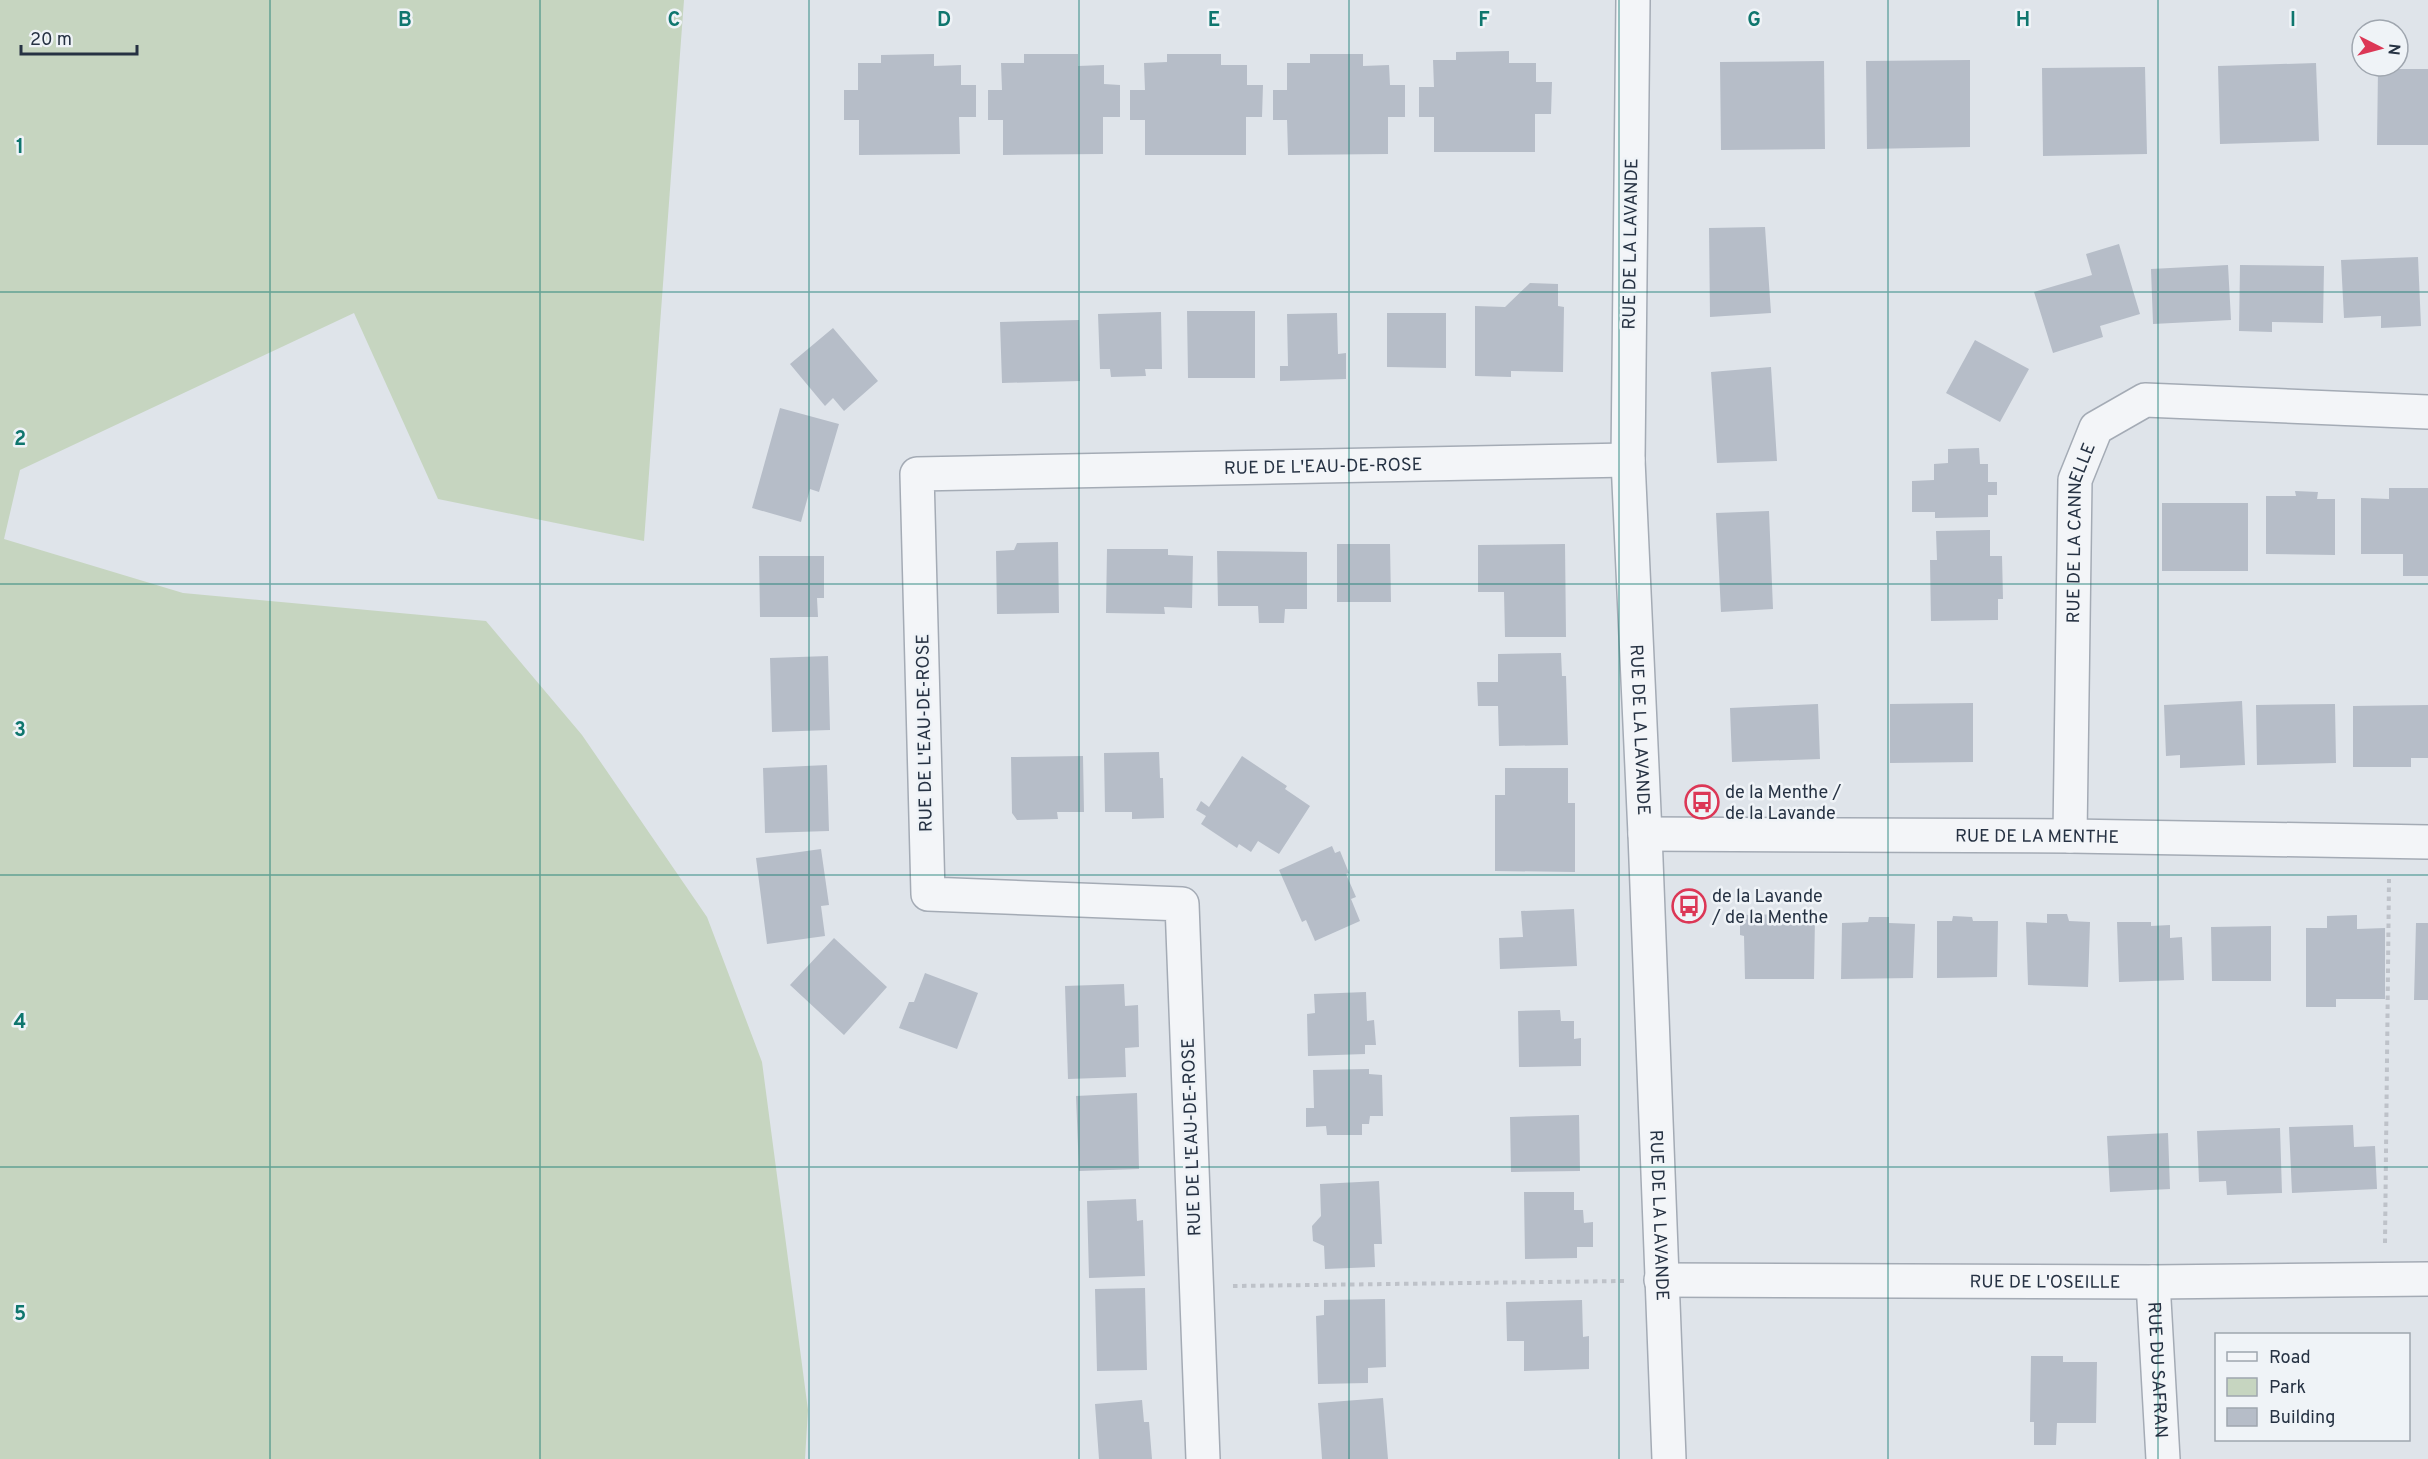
<svg xmlns="http://www.w3.org/2000/svg" width="2428" height="1459" font-family="Overpass,sans-serif">
  <style>
    .green { fill: #c6d5c0 }
    .building { fill: #b6bdc8 }
    .lines { fill: none; stroke-linecap: round; stroke-linejoin: round }
    .minor-casing { stroke: #a4abb5; stroke-width: 36 }
    .path { stroke: #bec2c9; stroke-width: 4; stroke-dasharray: 4.5 4.5; stroke-linecap: butt }
    .minor { stroke: #f3f5f8; stroke-width: 33 }
    .grid { fill: none; stroke: #0f766e; stroke-width: 1.5; stroke-opacity: 0.55 }
    .labels { text-anchor: middle; stroke-width: 5; stroke-linejoin: round; paint-order: stroke }
    .street-label { font-size: 18px; fill: #263243; stroke: #eff3f7 }
    .poi-label { font-size: 18px; fill: #263243; stroke: #eff3f7; text-anchor: start }
    .grid-label { font-size: 20px; text-anchor: middle; font-weight: bold; fill: #0f766e; stroke: #eff3f7; stroke-width: 5; stroke-linejoin: round; paint-order: stroke }
  </style>
  <rect width="100%" height="100%" fill="#dfe4ea"/>
  <path class="green" d="M0 0H684L644 541 438 499 354 313 20 470 4 539 183 593 486 621 582 735 707 917 762 1062 808 1410 805 1459H0Z"/>
  <path class="building" d="M1509 51V63H1536V82H1552L1551 114H1535V152H1434V117H1419V87H1434L1433 60H1456V52Z
    M934 54V66L961 65V85H976V117H959L960 154 859 155V120H844V90H858V63H881V55Z
    M1024 54H1078V66L1104 65V84L1120 85V117H1103V154L1003 155V120H988V90H1002L1001 63H1024Z
    M1167 54H1221V65H1247V85H1263L1262 117H1246V155H1145V120H1130V90H1145L1144 63 1167 62Z
    M1310 54H1363V66L1389 65 1390 85H1405V117H1388V154L1288 155 1287 120H1273V90H1287V63H1310Z
    M1970 60V147L1867 149 1866 61Z
    M1824 61 1825 149 1721 150 1720 62Z
    M2316 63 2319 141 2220 144 2218 66Z
    M2145 67 2147 154 2043 156 2042 68Z
    M2378 69H2428V145H2377Z
    M1765 227 1771 313 1710 317 1709 228Z
    M2119 244 2140 314 2100 326 2103 337 2053 353 2034 292 2092 275 2086 254Z
    M2418 257 2421 326 2381 328V316L2344 318 2341 260Z
    M2228 265 2231 320 2153 324 2151 269Z
    M2240 265 2324 266 2323 323 2272 322V332L2239 331Z
    M1530 283 1558 284V306L1564 307 1563 372 1511 371V377L1475 376V306L1505 307Z
    M1187 311H1255V378H1188Z
    M1161 312 1162 369H1145L1146 376 1111 377 1110 369H1100L1098 314Z
    M1337 313 1338 354 1346 353V379L1280 381V366H1288L1287 314Z
    M1387 313H1446V368L1387 367Z
    M1079 320 1080 381 1002 383 1000 322Z
    M833 328 878 381 844 411 833 398 825 406 790 364Z
    M1975 340 2029 369 2000 422 1946 393Z
    M1771 367 1777 461 1717 463 1711 372Z
    M780 408 839 424 819 492 810 489 801 522 752 508Z
    M1979 448 1980 464H1988V482H1997V495H1988V517L1935 518V512H1912V481L1934 480V464L1948 463V449Z
    M2389 488H2428V576H2403V554H2361V498L2389 499Z
    M2295 491 2318 492 2317 499H2335V555L2266 554V496H2296Z
    M2162 503H2248V571H2162Z
    M1769 511 1773 609 1721 612 1716 513Z
    M1990 530V556H2002L2003 599H1998V620L1931 621 1930 560H1937L1936 531Z
    M1058 542 1059 613 997 614 996 551 1014 550 1017 543Z
    M1337 544H1390L1391 602H1337Z
    M1565 544 1566 637H1505L1504 592H1478V545Z
    M1107 549H1168V555L1193 556 1192 608 1164 607 1165 614 1106 613Z
    M1217 551 1307 552V609H1285L1284 623H1259L1258 606H1218Z
    M759 556H824V598H817L818 617H760Z
    M1561 653 1562 676H1566L1568 745 1499 746 1498 706H1478L1477 682H1498V654Z
    M828 656 830 730 772 732 770 658Z
    M2242 701 2245 765 2180 768V755L2166 756 2164 705Z
    M1973 703V762L1890 763V704Z
    M1818 704 1820 759 1732 762 1730 708Z
    M2335 704 2336 763 2257 765 2256 705Z
    M2428 705V758H2411V767H2353V706Z
    M1159 752 1160 778H1163L1164 818 1132 819V812H1105L1104 753Z
    M1083 756 1084 812H1057L1058 819 1017 820 1012 813 1011 757Z
    M1242 756 1287 786 1285 789 1310 806 1279 854 1258 841 1251 852 1239 844 1237 848 1201 824 1206 816 1196 810 1201 801 1209 807Z
    M827 765 829 831 765 833 763 768Z
    M1505 768H1568V803H1575V872L1495 871V795H1505Z
    M1332 846 1335 853 1340 851 1349 873 1346 874 1356 897 1351 899 1360 921 1315 941 1306 920 1302 922 1279 870Z
    M821 849 829 905 821 906 825 936 767 944 756 858Z
    M1574 909 1577 966 1500 969 1499 938 1523 937 1521 911Z
    M1788 914 1791 917 1815 916 1814 979H1745L1744 936 1740 935V915Z
    M2047 914H2067L2069 921 2090 922 2088 987 2028 985 2026 922 2047 923Z
    M2357 915V929L2385 928V999H2336V1007H2306V928H2327V916Z
    M1953 916 1972 917 1973 921H1998L1997 977 1937 978V921H1952Z
    M1869 917H1889V923L1915 924 1913 978 1841 979 1842 923 1868 922Z
    M2117 922H2151V926L2170 925V938L2182 937 2184 980 2119 982Z
    M2416 923H2428V1000H2414Z
    M2271 926V981H2212L2211 927Z
    M834 938 887 987 844 1035 790 985Z
    M925 973 978 993 957 1049 899 1028 909 1002H914Z
    M1124 984 1125 1006 1138 1005 1139 1047 1125 1048 1126 1077 1068 1079 1065 986Z
    M1366 992 1367 1021 1374 1020 1376 1045H1365V1054L1308 1056 1307 1014 1315 1013 1314 994Z
    M1560 1010 1561 1021H1574V1039L1581 1038V1066L1519 1067 1518 1011Z
    M1369 1069V1074L1382 1075 1383 1116H1370L1369 1124H1362V1135H1327L1326 1126 1306 1127V1108H1314L1313 1070Z
    M1137 1093 1139 1169 1079 1171 1076 1096Z
    M1579 1115 1580 1171 1511 1172 1510 1117Z
    M2353 1125 2354 1147 2375 1146 2377 1189 2292 1193 2289 1127Z
    M2280 1128 2282 1193 2227 1195 2226 1181 2199 1182 2197 1131Z
    M2168 1133 2170 1189 2110 1192 2107 1136Z
    M1379 1181 1382 1244H1374L1375 1267 1325 1269 1324 1246 1313 1241 1312 1226 1321 1216 1320 1184Z
    M1524 1192H1574V1210H1583L1584 1223 1593 1222V1247H1577V1258L1525 1259Z
    M1136 1199 1137 1221 1143 1220 1145 1276 1089 1278 1087 1201Z
    M1145 1288 1147 1370 1097 1371 1095 1289Z
    M1385 1299 1386 1367 1368 1368V1383L1318 1384 1316 1316 1324 1315V1300Z
    M1582 1300 1583 1337 1589 1336V1369L1524 1371V1341H1507L1506 1302Z
    M2031 1356H2063V1362H2097L2096 1423H2057L2056 1445H2034V1422H2030Z
    M1383 1398 1388 1459H1322L1318 1403Z
    M1142 1400 1144 1422H1149L1152 1459H1099L1095 1404Z"/>
  <g class="lines">
    <defs>
      <g id="minor">
        <path id="s1" d="M1633 0 1628 460 1645 834 1669 1459"/>
        <path id="s2" d="M1645 834 2070 836 2428 842"/>
        <path id="s3" d="M2070 836 2075 480 2096 428 2145 400 2428 412"/>
        <path id="s4" d="M1661 1280 2153 1282 2428 1279"/>
        <path id="s5" d="M2153 1282 2163 1459"/>
        <path id="s6" d="M1203 1459 1182 904 928 894 917 474 1628 460"/>
      </g>
    </defs>
    <use href="#minor" class="minor-casing"/>
    <path class="path" d="M2385 1243 2389 879
      M1233 1286 1624 1281"/>
    <use href="#minor" class="minor"/>
  </g>
  <path class="grid" d="M270 0V1459M540 0V1459M809 0V1459M1079 0V1459M1349 0V1459M1619 0V1459M1888 0V1459M2158 0V1459M0 292H2428M0 584H2428M0 875H2428M0 1167H2428"/>
  <defs>
    <symbol id="bus-ring" viewBox="-11 -11 22 22"><circle r="9.5" fill="#eff3f7" stroke="#dc3756" stroke-width="1.5"/><path d="M-5-6H5V4H4V6H2V4H-2V6H-4V4H-5ZM-3.5-4V0h7V-4ZM-3.5 1.2v1.5H-2V1.2ZM2 1.2v1.5H3.5V1.2Z" fill="#dc3756"/></symbol>
  </defs>
  <g fill-rule="evenodd">
    <use href="#bus-ring" x="1683" y="783" width="38" height="38"/>
    <use href="#bus-ring" x="1670" y="887" width="38" height="38"/>
  </g>
  <g class="labels">
    <g class="street-label">
      <text transform="translate(1630 244) rotate(-89)" y="6">RUE DE LA LAVANDE</text>
      <text dy="6" stroke="none"><textPath href="#s6" startOffset="1636">RUE DE L'EAU-DE-ROSE</textPath></text>
      <text dy="6" stroke="none"><textPath href="#s3" startOffset="304">RUE DE LA CANNELLE</textPath></text>
      <text dy="6" stroke="none"><textPath href="#s1" startOffset="730">RUE DE LA LAVANDE</textPath></text>
      <text transform="translate(924 733) rotate(-91)" y="6">RUE DE L'EAU-DE-ROSE</text>
      <text dy="6" stroke="none"><textPath href="#s2" startOffset="392">RUE DE LA MENTHE</textPath></text>
      <text transform="translate(1191 1137) rotate(-92)" y="6">RUE DE L'EAU-DE-ROSE</text>
      <text dy="6" stroke="none"><textPath href="#s1" startOffset="1216">RUE DE LA LAVANDE</textPath></text>
      <text dy="6" stroke="none"><textPath href="#s4" startOffset="384">RUE DE L'OSEILLE</textPath></text>
      <text dy="6" stroke="none"><textPath href="#s5" startOffset="88">RUE DU SAFRAN</textPath></text>
    </g>
    <g class="poi-label">
      <text x="1725" y="798">de la Menthe /<tspan x="1725" dy="21">de la Lavande</tspan></text>
      <text x="1712" y="902">de la Lavande<tspan x="1712" dy="21">/ de la Menthe</tspan></text>
    </g>
  </g>
  <g class="grid-label">
    <text x="405" y="26">B</text>
    <text x="674" y="26">C</text>
    <text x="944" y="26">D</text>
    <text x="1214" y="26">E</text>
    <text x="1484" y="26">F</text>
    <text x="1754" y="26">G</text>
    <text x="2023" y="26">H</text>
    <text x="2293" y="26">I</text>
    <text x="20" y="153">1</text>
    <text x="20" y="445">2</text>
    <text x="20" y="736">3</text>
    <text x="20" y="1028">4</text>
    <text x="20" y="1320">5</text>
  </g>
  <rect x="2215" y="1333" width="195" height="108" fill="#eff3f7" stroke="#9fa6af" stroke-width="1.5"/>
  <rect x="2227" y="1352" width="30" height="9" fill="#f3f5f8" stroke="#9fa6af" stroke-width="1.5"/>
  <text x="2269" y="1363" font-size="18" fill="#263243">Road</text>
  <rect x="2227" y="1378" width="30" height="18" fill="#c6d5c0" stroke="#9fa6af" stroke-width="1.5"/>
  <text x="2269" y="1393" font-size="18" fill="#263243">Park</text>
  <rect x="2227" y="1408" width="30" height="18" fill="#b6bdc8" stroke="#9fa6af" stroke-width="1.5"/>
  <text x="2269" y="1423" font-size="18" fill="#263243">Building</text>
  <g transform="translate(2380 48) rotate(96)"><circle r="28" fill="#eff3f7" stroke="#9fa6af" stroke-width="1.5"/>
  <path d="M0-4.5L10 22L0 15L-10 22Z" fill="#dc3756"/>
  <text y="-9" font-size="16" font-weight="bold" text-anchor="middle" fill="#263243">N</text>
  </g>
  <path d="M21 45v9h116v-9" fill="none" stroke="#263243" stroke-width="3"/>
  <text x="30" y="45" font-size="18" fill="#263243" stroke="#eff3f7" stroke-width="4.5" paint-order="stroke">20 m</text>
</svg>
